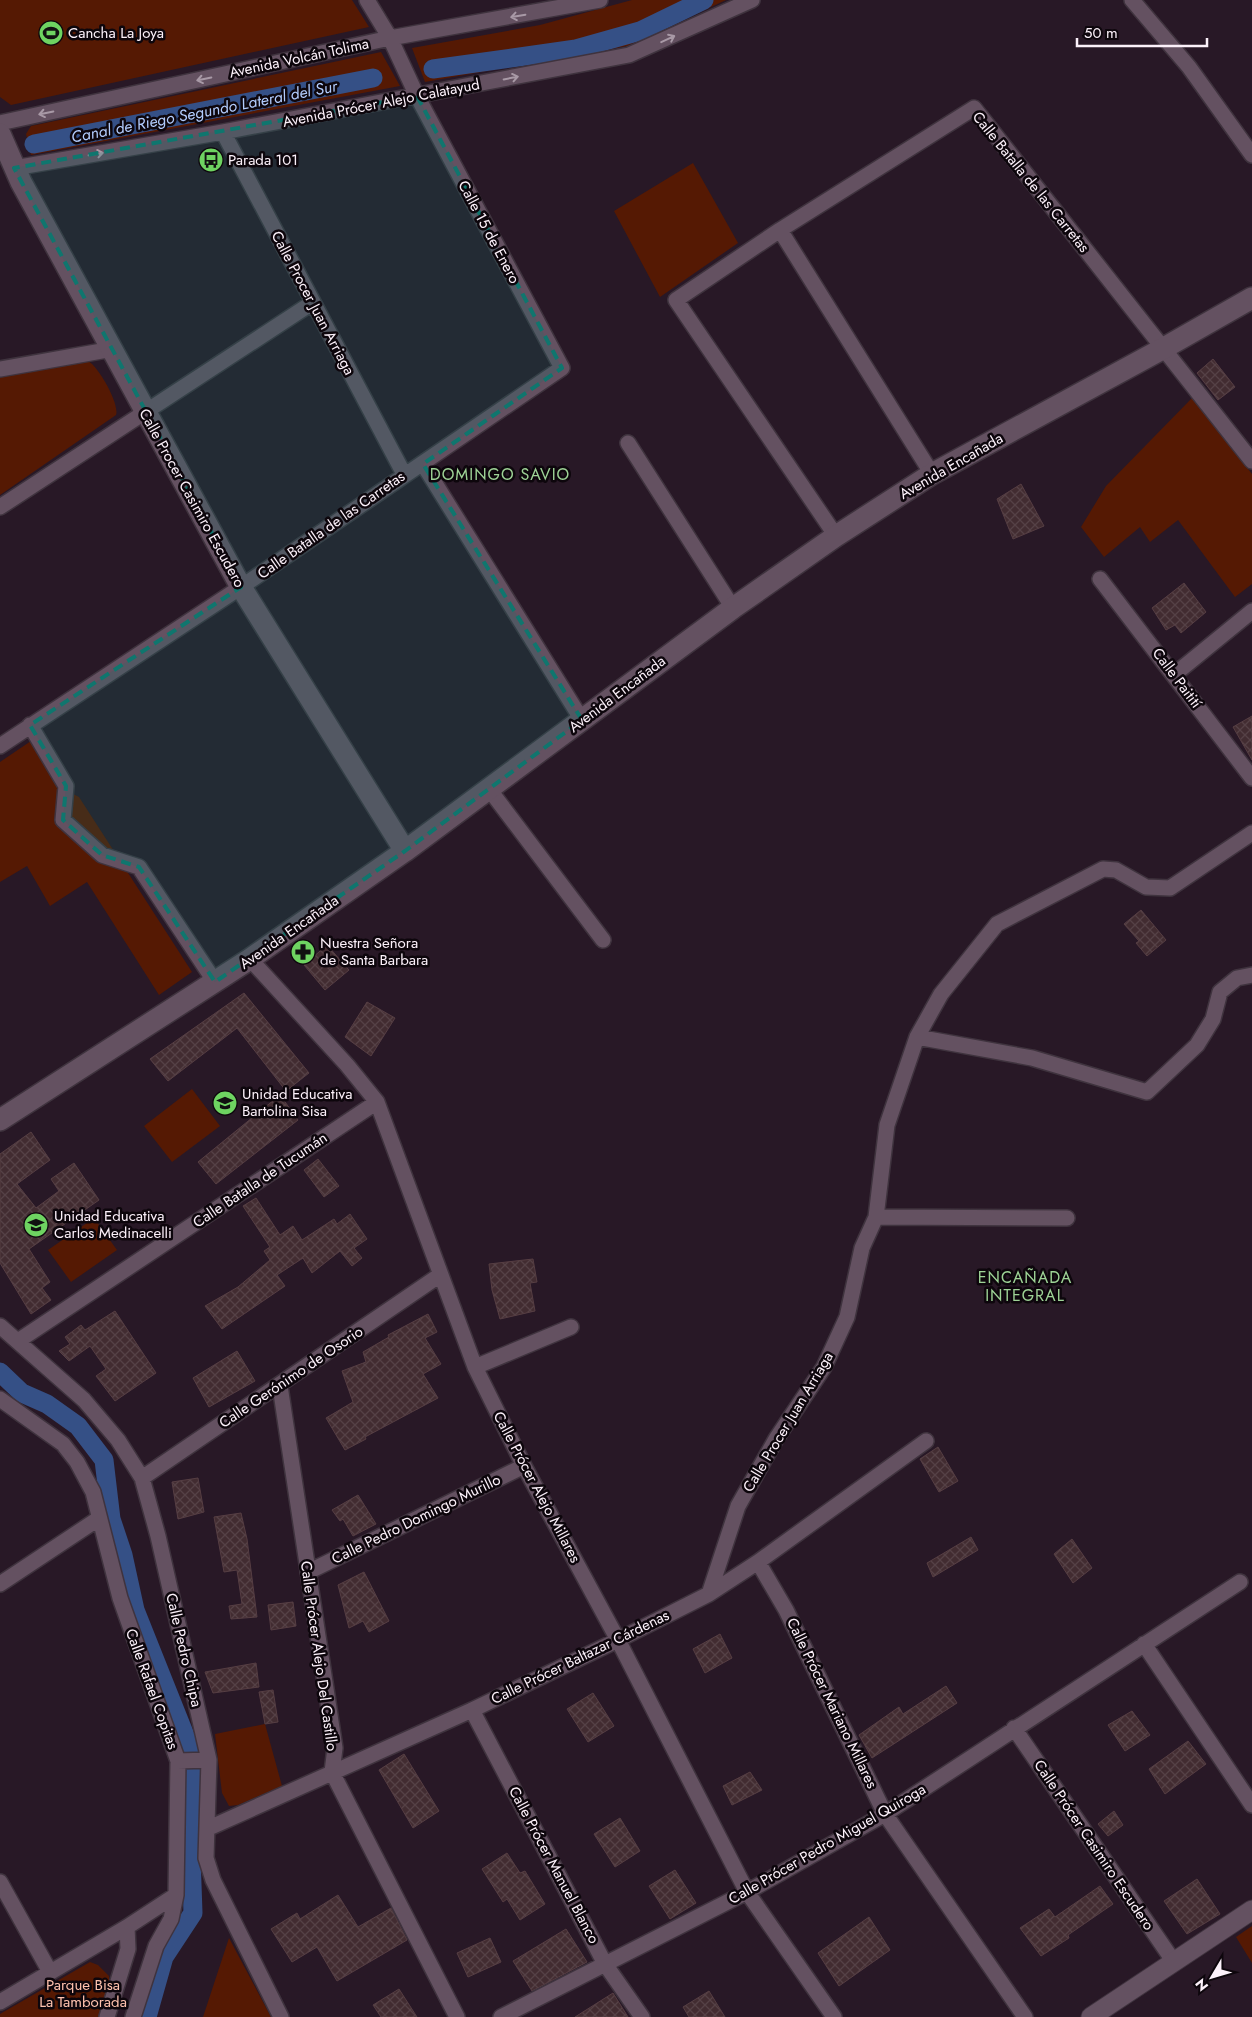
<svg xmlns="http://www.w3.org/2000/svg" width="1252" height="2017" font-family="Jost,sans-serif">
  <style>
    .green { fill: #551903 }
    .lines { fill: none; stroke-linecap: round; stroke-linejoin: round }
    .canal { stroke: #355086; stroke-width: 19 }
    .building { fill: url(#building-cross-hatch); stroke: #563e43 }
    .minor-casing { stroke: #3f333e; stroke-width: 18 }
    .tertiary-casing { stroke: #3f333e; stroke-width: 21 }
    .secondary-casing { stroke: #3f333e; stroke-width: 24 }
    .minor { stroke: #645161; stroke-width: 15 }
    .tertiary { stroke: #645161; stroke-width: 19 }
    .secondary { stroke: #645161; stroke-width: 21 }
    .oneway { stroke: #a899a6 }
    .marked { fill: #0f766e; fill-opacity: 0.2; stroke: #0f766e; stroke-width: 4; stroke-dasharray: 10 6; stroke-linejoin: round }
    .labels { text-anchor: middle; stroke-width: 5; stroke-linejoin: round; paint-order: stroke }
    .poi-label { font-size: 15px; fill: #fcf1fa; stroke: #0d060c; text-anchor: start }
    .street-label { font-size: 15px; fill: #fcf1fa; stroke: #0d060c }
    .park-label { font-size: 15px; fill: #ffc2ae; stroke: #0d060c }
    .water-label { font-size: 16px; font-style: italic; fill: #b2ccfd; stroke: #0d060c }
    .neighbourhood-label { font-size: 16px; letter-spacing: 1px; fill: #9ed396; stroke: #0d060c }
  </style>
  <defs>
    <pattern id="building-cross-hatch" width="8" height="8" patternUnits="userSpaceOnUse" patternTransform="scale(1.25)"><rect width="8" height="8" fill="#422c31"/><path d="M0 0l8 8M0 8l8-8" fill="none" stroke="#554146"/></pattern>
  </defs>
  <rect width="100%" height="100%" fill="#281826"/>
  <path class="green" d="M0 0H352L369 27 11 105 0 97Z
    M632 0H726L627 46 425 82 412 48 540 25Z
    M381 52 400 86 31 155 26 134 31 126Z
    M693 163 738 243 660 297 614 211Z
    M86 360C97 363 120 404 116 415L0 495V375Z
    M1192 398 1252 474V584L1235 597 1178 520 1150 542 1140 527 1104 557 1081 527 1106 486Z
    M31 741 60 787 79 797 192 972 159 995 87 882 50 906 27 866 0 882V762Z
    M192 1089 220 1126 172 1162 144 1126Z
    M94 1218 117 1250 71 1282 48 1250Z
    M265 1724 282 1786 238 1805 229 1806 222 1793 215 1734Z
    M1252 1926V1963L1236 1937Z
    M229 1938 271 2017H203Z
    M90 1962 98 1965 109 1976V1990L101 2017H0V2014Z"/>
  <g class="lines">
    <path class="canal" d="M433 69 576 49 640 31 704 0
      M34 144 373 78
      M0 1372 22 1393 47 1404 78 1426 104 1460 111 1519 123 1555 135 1610 190 1748 195 1770 190 1795V1827L193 1913 164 1957 147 2017"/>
  </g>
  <path class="building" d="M1213 359 1235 387 1218 400 1197 373Z
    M1021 484 1044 526 1013 539 997 499Z
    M1184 583 1206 612 1181 633 1175 625 1166 630 1152 608Z
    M1252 716V760L1233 727Z
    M1141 910 1166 940 1147 956 1136 943 1139 941 1124 924Z
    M327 945 349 970 325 990 304 965Z
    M244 993 309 1073 286 1091 237 1028 168 1081 150 1059Z
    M367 1002 395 1018 371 1056 345 1037Z
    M280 1095 298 1120 216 1184 198 1162Z
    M31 1132 50 1160 17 1184 36 1208 59 1191 51 1179 74 1163 99 1200 29 1249 50 1282 42 1288 51 1300 31 1314 0 1263V1154Z
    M318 1159 339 1186 324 1197 304 1170Z
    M256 1198 280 1235 293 1226 302 1240 334 1219 337 1224 350 1214 367 1239 354 1248 362 1258 352 1266 340 1251 312 1273 303 1258 277 1275 285 1286 222 1329 205 1306 238 1287 270 1260 264 1251 270 1247 243 1206Z
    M533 1259 537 1282 530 1283 535 1311 500 1319 492 1290 489 1264Z
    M115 1311 156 1373 115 1401 96 1376 106 1369 90 1346 69 1361 59 1351 70 1344 65 1337 81 1325 85 1330Z
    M428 1314 437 1332 425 1338 441 1364 423 1374 438 1398 365 1437 366 1439 345 1450 326 1418 353 1402 342 1371 366 1362 363 1352 389 1337 388 1335Z
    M237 1351 255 1381 209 1407 193 1378Z
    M938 1447 958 1481 939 1492 920 1459Z
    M198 1478 204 1512 178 1519 172 1482Z
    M358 1495 376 1524 353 1536 343 1519 340 1521 332 1510Z
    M241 1513 247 1539 257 1617 231 1619 229 1606 242 1604 237 1570 224 1572 214 1517Z
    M971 1537 978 1550 933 1577 927 1563Z
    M1072 1539 1092 1568 1073 1583 1054 1554Z
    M364 1572 389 1621 369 1632 363 1621 349 1628 338 1585Z
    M293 1602 296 1626 271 1630 268 1605Z
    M720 1634 732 1658 705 1673 693 1649Z
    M256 1663 259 1687 213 1693 205 1672Z
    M946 1686 957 1703 872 1758 859 1735 899 1707 903 1714Z
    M273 1690 278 1722 265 1724 259 1692Z
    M593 1693 614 1726 588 1742 567 1709Z
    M1132 1711 1150 1735 1125 1751 1108 1725Z
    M1188 1741 1206 1764 1165 1794 1149 1769Z
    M404 1754 439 1811 413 1828 379 1770Z
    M750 1772 762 1790 732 1805 723 1786Z
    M1114 1811 1123 1825 1108 1836 1098 1824Z
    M620 1818 640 1851 615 1867 594 1834Z
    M507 1853 520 1873 525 1871 545 1904 520 1920 507 1899 503 1902 482 1869Z
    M675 1870 696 1903 670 1919 649 1886Z
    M1197 1879 1220 1914 1187 1934 1164 1901Z
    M1100 1886 1113 1904 1068 1935 1069 1938 1041 1956 1020 1928 1049 1909 1055 1917Z
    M338 1895 358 1927 391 1908 407 1940 337 1981 317 1947 292 1962 271 1929 297 1913 300 1919Z
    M869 1917 890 1950 839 1986 818 1953Z
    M566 1929 587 1962 532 1991 513 1961Z
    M490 1938 501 1962 468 1977 457 1953Z
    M399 1989 417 2017H381L373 2005Z
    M709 1991 725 2017H689L683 2007Z
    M613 1993 628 2017H575Z"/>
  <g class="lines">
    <defs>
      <path id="minor" d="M1132 0 1189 67 1252 155
        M0 123 390 38 600 0
        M223 132 404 474
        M14 168 223 132 629 55 752 0
        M780 230 932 474
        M0 369 113 349
        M628 443 733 608
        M423 464 582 720
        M0 507 312 303
        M836 536 676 300 780 230 974 108 1252 461
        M1100 579 1252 778
        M1175 674 1252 611
        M30 725 66 786 63 820 102 855 139 867 215 982
        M0 746 241 587 562 368 417 96 390 38 367 0
        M489 789 603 940
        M250 959 347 1065 377 1102 475 1367 524 1466 618 1640 747 1892 834 2017
        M917 1037 1032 1058 1147 1092 1197 1045 1213 1019 1220 992 1237 978 1252 975
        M876 1217 1067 1218
        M0 1326 84 1400 118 1440 142 1478 158 1536 209 1760 206 1858 213 1880 281 2017
        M18 1341 377 1102
        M475 1367 571 1327
        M280 1386 335 1748 332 1772 457 2017
        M0 1399 63 1444 77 1462 93 1492 120 1598 178 1761 176 1895 171 1919 156 1946 133 2017
        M142 1478 440 1275
        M758 1562 786 1610 885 1814 1025 2017
        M308 1572 524 1466
        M0 1584 98 1519
        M709 1594 738 1506 776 1439 824 1367 847 1317 862 1248 876 1217 887 1125 917 1037 941 994 997 924 1103 869 1116 870 1146 887 1170 888 1252 833
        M1144 1644 1252 1805
        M472 1710 605 1964 642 2017
        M1014 1728 1174 1962
        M178 1761 209 1760
        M209 1828 472 1710 618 1640 709 1594 758 1562 926 1441
        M0 1882 50 1972
        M0 2002 127 1927 176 1895
        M107 2017 128 1949 127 1927
        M501 2017 747 1892 885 1814 1240 1582"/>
      <path id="tertiary" d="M1091 2017 1252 1910"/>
      <path id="secondary" d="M0 134 21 182 241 587 405 851
        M0 1120 250 959 405 851 733 608 836 536 932 474 1164 348 1252 298"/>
    </defs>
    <use href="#minor" class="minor-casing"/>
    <use href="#tertiary" class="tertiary-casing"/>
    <use href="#secondary" class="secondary-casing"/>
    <use href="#minor" class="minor"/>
    <use href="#tertiary" class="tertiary"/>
    <use href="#secondary" class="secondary"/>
  </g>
  <defs><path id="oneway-shaft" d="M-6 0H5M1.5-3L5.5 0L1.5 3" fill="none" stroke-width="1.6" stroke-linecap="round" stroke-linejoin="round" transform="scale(1.25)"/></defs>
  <g class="oneway">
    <use href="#oneway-shaft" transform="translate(518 16) rotate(170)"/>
    <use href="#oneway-shaft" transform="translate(668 39) rotate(-25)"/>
    <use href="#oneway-shaft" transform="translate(511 78) rotate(-11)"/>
    <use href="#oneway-shaft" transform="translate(204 79) rotate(168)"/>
    <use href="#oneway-shaft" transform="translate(46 113) rotate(168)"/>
    <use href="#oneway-shaft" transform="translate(96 154) rotate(-10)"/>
  </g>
  <path class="marked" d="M417 96 562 368 423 464 582 720 405 851 215 982 139 867 102 855 63 820 66 786 30 725 241 587 14 168Z"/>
  <defs>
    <symbol id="stadium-disc" viewBox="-11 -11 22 22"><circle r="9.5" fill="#6ed361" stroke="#0d060c"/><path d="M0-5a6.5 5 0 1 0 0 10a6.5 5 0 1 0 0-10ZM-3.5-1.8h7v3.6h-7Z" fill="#111"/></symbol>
    <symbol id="bus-disc" viewBox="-11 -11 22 22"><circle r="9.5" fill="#6ed361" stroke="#0d060c"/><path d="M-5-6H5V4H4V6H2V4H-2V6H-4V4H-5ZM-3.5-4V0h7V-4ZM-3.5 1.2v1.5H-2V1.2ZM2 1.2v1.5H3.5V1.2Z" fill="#111"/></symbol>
    <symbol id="pharmacy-disc" viewBox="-11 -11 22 22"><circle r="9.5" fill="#6ed361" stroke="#0d060c"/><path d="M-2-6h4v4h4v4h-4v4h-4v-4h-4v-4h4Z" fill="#111"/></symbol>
    <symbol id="school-disc" viewBox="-11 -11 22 22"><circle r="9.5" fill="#6ed361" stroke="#0d060c"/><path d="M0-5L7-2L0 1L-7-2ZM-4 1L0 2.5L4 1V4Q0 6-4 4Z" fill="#111"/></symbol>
  </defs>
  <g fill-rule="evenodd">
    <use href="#stadium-disc" x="37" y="19" width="28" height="28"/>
    <use href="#bus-disc" x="197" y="146" width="28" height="28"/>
    <use href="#pharmacy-disc" x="289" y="938" width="28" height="28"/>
    <use href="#school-disc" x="211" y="1089" width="28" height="28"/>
    <use href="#school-disc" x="22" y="1211" width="28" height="28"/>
  </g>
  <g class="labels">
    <g class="poi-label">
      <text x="68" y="38">Cancha La Joya</text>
      <text x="228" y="165">Parada 101</text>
      <text x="320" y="948">Nuestra Señora<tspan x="320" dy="17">de Santa Barbara</tspan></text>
      <text x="242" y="1099">Unidad Educativa<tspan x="242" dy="17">Bartolina Sisa</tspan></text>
      <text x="54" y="1221">Unidad Educativa<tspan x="54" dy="17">Carlos Medinacelli</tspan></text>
    </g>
    <g class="street-label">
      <text transform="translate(299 58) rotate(-12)" y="5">Avenida Volcán Tolima</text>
      <text transform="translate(381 103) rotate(-11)" y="5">Avenida Prócer Alejo Calatayud</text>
      <text transform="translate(1031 182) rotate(51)" y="5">Calle Batalla de las Carretas</text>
      <text transform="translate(489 232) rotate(62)" y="5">Calle 15 de Enero</text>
      <text transform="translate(313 303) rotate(62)" y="5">Calle Procer Juan Arriaga</text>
      <text transform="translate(951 466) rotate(-30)" y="5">Avenida Encañada</text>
      <text transform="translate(192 498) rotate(61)" y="5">Calle Procer Casimiro Escudero</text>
      <text transform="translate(331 525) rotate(-35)" y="5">Calle Batalla de las Carretas</text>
      <text transform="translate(1177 678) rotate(53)" y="5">Calle Paitití</text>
      <text transform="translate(617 694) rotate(-37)" y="5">Avenida Encañada</text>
      <text transform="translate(289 932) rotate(-35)" y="5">Avenida Encañada</text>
      <text transform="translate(260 1180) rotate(-34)" y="5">Calle Batalla de Tucumán</text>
      <text transform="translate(291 1377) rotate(-34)" y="5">Calle Gerónimo de Osorio</text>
      <text transform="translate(788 1422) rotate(-59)" y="5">Calle Procer Juan Arriaga</text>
      <text transform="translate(537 1487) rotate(62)" y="5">Calle Prócer Alejo Millares</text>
      <text transform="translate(416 1519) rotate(-26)" y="5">Calle Pedro Domingo Murillo</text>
      <text transform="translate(184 1650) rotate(77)" y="5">Calle Pedro Chipa</text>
      <text transform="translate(319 1656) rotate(82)" y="5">Calle Prócer Alejo Del Castillo</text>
      <text transform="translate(580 1657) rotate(-26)" y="5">Calle Prócer Baltazar Cárdenas</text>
      <text transform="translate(152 1689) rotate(70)" y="5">Calle Rafael Copitas</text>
      <text transform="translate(832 1703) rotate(64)" y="5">Calle Prócer Mariano Millares</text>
      <text transform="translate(827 1844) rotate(-30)" y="5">Calle Prócer Pedro Miguel Quiroga</text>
      <text transform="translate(1094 1845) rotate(56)" y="5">Calle Prócer Casimiro Escudero</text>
      <text transform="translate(554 1865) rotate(62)" y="5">Calle Prócer Manuel Blanco</text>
    </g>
    <g class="park-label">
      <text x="83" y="1990">Parque Bisa<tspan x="83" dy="17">La Tamborada</tspan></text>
    </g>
    <g class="water-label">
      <text transform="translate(204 111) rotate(-11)" y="6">Canal de Riego Segundo Lateral del Sur</text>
    </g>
    <g class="neighbourhood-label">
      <text x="500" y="480">DOMINGO SAVIO</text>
      <text x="1025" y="1283">ENCAÑADA<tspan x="1025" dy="18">INTEGRAL</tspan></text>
    </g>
  </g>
  <g transform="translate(1212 1977) rotate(232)" stroke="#0d060c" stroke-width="4" paint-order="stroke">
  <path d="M0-4L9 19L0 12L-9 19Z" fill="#fcf1fa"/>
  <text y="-8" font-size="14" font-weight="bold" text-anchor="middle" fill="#fcf1fa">N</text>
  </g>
  <path d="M1077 38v8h130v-8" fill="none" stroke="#fcf1fa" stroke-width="2.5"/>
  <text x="1084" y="38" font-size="15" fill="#fcf1fa" stroke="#0d060c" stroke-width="4" paint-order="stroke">50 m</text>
</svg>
